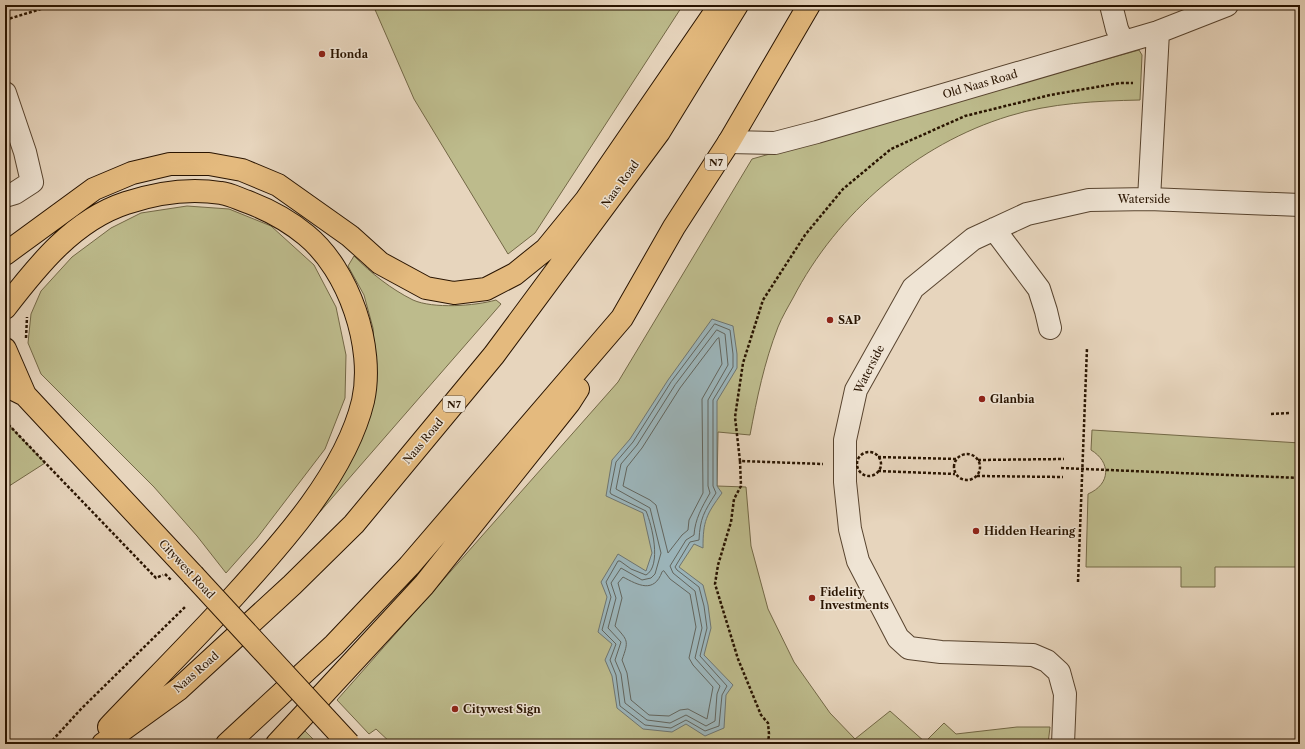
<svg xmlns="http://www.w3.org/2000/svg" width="1305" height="749" font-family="'Libre Caslon Text',serif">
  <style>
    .green { fill: #bdbb8c; stroke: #736846 }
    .water { fill: #9cb6bc; stroke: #6e7571 }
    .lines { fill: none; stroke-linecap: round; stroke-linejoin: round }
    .shore { stroke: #62655e; stroke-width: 1 }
    .minor-casing { stroke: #58442f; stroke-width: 24 }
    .major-casing { stroke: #291400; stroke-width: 24 }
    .highway-casing { stroke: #291400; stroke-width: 24 }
    .path { stroke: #291400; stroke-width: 2.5; stroke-dasharray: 3 2; stroke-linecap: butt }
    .minor { stroke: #efe4d4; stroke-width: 22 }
    .major { stroke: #e4ba7e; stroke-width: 22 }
    .highway { stroke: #e4ba7e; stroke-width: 22 }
    .major-bridge-casing { stroke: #291400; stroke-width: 24; stroke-linecap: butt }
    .path-bridge { stroke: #291400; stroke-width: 2.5; stroke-dasharray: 3 2; stroke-linecap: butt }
    .major-bridge { stroke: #e4ba7e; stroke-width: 22 }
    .poi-dot { fill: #8f2418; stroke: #efe4d4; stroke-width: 1.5 }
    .labels { text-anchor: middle; stroke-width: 3; stroke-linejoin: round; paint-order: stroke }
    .shield { fill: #efe4d4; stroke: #645240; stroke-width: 1 }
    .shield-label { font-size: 10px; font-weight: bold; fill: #291400 }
    .poi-label { font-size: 11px; font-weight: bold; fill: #291400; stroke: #efe4d4; text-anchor: start }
    .street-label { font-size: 11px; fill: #291400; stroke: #efe4d4 }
  </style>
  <rect width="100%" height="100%" fill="#e7d5bd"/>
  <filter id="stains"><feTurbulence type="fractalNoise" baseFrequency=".005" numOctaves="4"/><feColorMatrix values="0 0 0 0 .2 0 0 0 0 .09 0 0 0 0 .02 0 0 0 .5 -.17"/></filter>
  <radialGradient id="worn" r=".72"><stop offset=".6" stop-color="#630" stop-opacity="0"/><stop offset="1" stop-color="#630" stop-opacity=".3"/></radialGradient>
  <path class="green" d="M373 5H683L535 233 508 254 414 99Z
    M1139 50 1142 55 1140 100C1096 101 1051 103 1009 116 917 144 837 213 793 298 788 307 782 317 778 327 764 363 757 398 750 435L718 432 717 486 746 487 751 546 768 609 794 662 830 713 855 739 890 711 925 742 944 723 956 734 1017 727H1050L1048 744H392L376 729 369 734 337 700 618 382 752 159Z
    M187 206 229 209 271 226 314 265 336 307 346 355 345 398 325 449 257 538 226 573 197 536 154 487 41 374 28 343 31 314 41 291 72 257 111 228 141 213Z
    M354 256C372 274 391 289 413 300 433 309 475 306 496 300L501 304 305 529 376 371 373 328 364 295 348 266Z
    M5 421 45 463 6 488 5 487Z
    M1092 430 1300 443V567H1215V587H1181V567H1086L1088 494C1111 484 1111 462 1091 450Z
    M303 729 318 744H289Z"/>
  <path class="water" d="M712 319 733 326 737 354V368L717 401V486L722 493C706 515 703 521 703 548L694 544 679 567 703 585 708 605 711 628 704 655 733 685 726 695 724 728 705 736 686 724 672 732 643 729 617 708 612 676 605 660 612 644 598 632 607 597 601 582 618 554 646 571 652 553 643 513 606 496 612 460 630 439 668 380Z"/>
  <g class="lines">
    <path class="shore" d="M715 324 730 330 733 354V367L713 400V486L716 493C704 512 700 518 699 540L690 542 675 567 677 570 699 587 704 606 707 628 700 656 727 686 722 695 719 726 705 731 686 720 671 728 645 725 620 706 616 675 610 660 616 644 602 630 611 597 606 582 618 561H620L631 569 646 575C662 566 652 525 646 511L611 494 610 492 616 462 633 442 671 382Z
      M717 330 725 334 728 365 708 400V486L710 493C702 507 695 519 694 535L686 540 670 566 673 573 695 591 702 628 695 658 720 686 717 694 715 721 706 726 686 715 670 723 647 720 625 703 621 674 615 660 621 642 608 628 616 598 611 583 621 568 642 580 651 578 655 574 661 553 650 508 616 489 621 464 637 445 675 385Z
      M719 338 722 364 702 399 703 493 689 520 688 530 682 535 668 553 656 505 650 500 623 486 627 467 642 448 680 388 717 339Z
      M664 571 670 579 690 594 696 627 689 658 693 665 713 687 707 719 688 709 680 710 669 716 649 715 631 700 627 673 622 660C629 640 628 641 615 626L622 598 618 583 623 577C638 585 654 594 662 572Z"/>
    <defs>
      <path id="minor" d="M1111 5 1117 29 1123 42
        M5 93 25 152 32 182 15 193 5 196
        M729 142 775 143 817 132 1158 32 1227 5
        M1149 199 1158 32
        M994 229 1039 289 1046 311 1050 328
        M1063 744 1065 694 1059 672 1047 661 1033 655 941 652 909 648 898 638 858 561 850 529 845 482V440L856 390 913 288 973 239 1027 214 1089 200 1149 199 1300 205"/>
      <path id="major" d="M5 349 25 395
        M5 385 25 395 193 575"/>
      <path id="highway" d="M5 254 94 189 132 173 170 164H209L242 170 278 185 350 236 380 263 426 288 454 293 486 289 515 274 546 249 586 200 720 5
        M5 308C38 265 74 220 126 203 156 193 190 188 221 193 230 194 239 199 248 202 269 210 289 221 306 235 349 270 375 347 363 401 346 472 283 542 235 595 194 640 151 683 109 727
        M103 744 179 689 292 585 354 524 494 355 659 132 737 5
        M227 744 334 645 409 566 622 318 674 227 729 142 809 5
        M277 744 424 585 569 403 578 389"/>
    </defs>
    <use href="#minor" class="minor-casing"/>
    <use href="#major" class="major-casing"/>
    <use href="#highway" class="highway-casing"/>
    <path class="path" d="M5 20 54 5
      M26 338 27 317
      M1271 414 1291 413
      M5 421 156 578 163 575
      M857 464a12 12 0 1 1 24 0a12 12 0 1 1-24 0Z
      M954 467a13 13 0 1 1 26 0a13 13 0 1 1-26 0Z
      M878 457 956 459
      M978 460 1064 459
      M740 461 735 417 743 363 763 300 805 235 843 189 891 149 965 116 1050 95 1120 83H1133
      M1061 468 1300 478
      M878 471 955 474
      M977 476 1063 477
      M1078 582 1087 348
      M49 744 81 709 186 606
      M768 744 769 734 768 723 761 715 738 659 715 584 718 565 731 522 734 499 741 486 740 461 823 464"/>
    <use href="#minor" class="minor"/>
    <use href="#major" class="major"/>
    <use href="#highway" class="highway"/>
    <defs>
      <path id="major-bridge" d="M193 575 349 744"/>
    </defs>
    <use href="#major-bridge" class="major-bridge-casing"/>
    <path class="path-bridge" d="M165 574 172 581"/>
    <use href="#major-bridge" class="major-bridge"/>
  </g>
  <g class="poi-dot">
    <circle cx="322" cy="54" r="4"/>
    <circle cx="830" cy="320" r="4"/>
    <circle cx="982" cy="399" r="4"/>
    <circle cx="976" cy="531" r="4"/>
    <circle cx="812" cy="598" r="4"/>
    <circle cx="455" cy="709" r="4"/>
  </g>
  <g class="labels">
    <g class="shield">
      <rect x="705" y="154" width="22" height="16" rx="3"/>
      <rect x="443" y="396" width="22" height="16" rx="3"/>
    </g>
    <g class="shield-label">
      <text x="716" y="166">N7</text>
      <text x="454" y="408">N7</text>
    </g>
    <g class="poi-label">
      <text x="330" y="58">Honda</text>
      <text x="838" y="324">SAP</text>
      <text x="990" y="403">Glanbia</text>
      <text x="984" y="535">Hidden Hearing</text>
      <text x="820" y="596">Fidelity<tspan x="820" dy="13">Investments</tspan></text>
      <text x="463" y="713">Citywest Sign</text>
    </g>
    <g class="street-label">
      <text transform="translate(980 84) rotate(-16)" y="4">Old Naas Road</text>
      <text transform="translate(620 184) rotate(-54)" y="4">Naas Road</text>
      <text x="1144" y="203">Waterside</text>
      <text transform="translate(869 369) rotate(-63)" y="4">Waterside</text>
      <text transform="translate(423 441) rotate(-50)" y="4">Naas Road</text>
      <text transform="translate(187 569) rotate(47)" y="4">Citywest Road</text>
      <text transform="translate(196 672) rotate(-41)" y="4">Naas Road</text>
    </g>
  </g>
  <rect width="1305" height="749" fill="none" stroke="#e7d5bd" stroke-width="20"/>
  <rect x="6" y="6" width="1293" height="737" fill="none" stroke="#291400" stroke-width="2"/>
  <rect x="10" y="10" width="1285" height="729" fill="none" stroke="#291400"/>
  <rect width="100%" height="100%" filter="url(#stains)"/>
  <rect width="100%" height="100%" fill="url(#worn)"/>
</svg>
